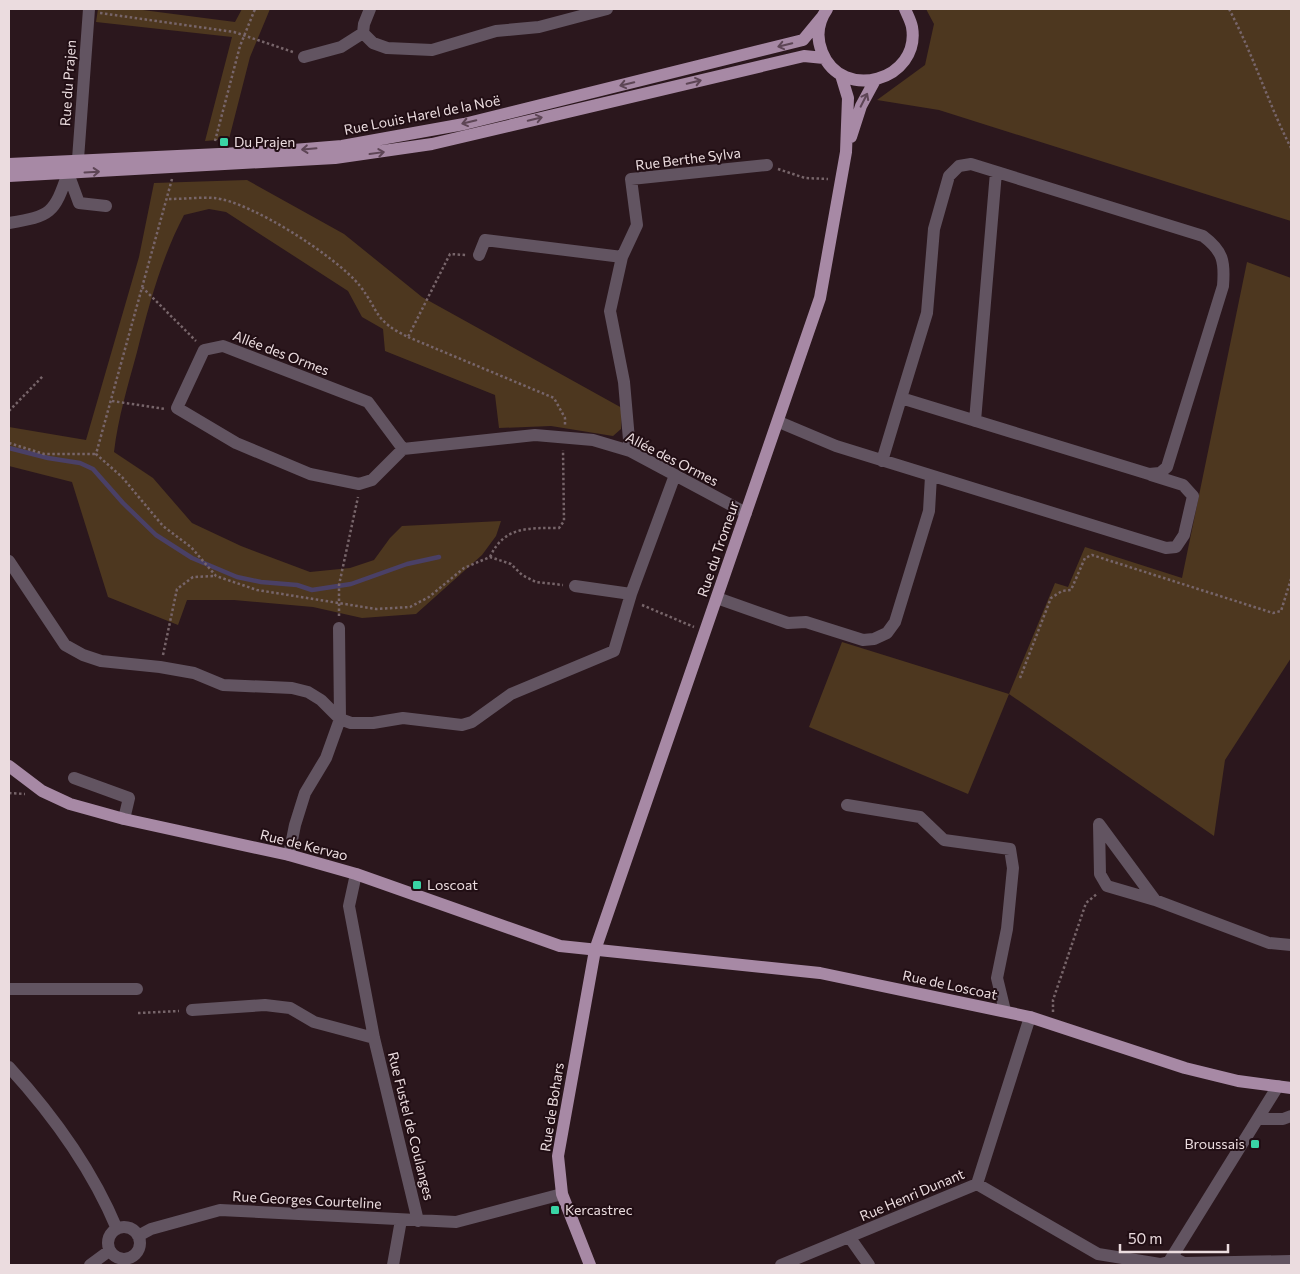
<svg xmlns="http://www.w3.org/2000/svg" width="1300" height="1274" font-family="Commissioner,sans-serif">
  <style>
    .green { fill: #4d371f }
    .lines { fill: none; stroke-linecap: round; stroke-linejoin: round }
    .stream { stroke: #4a4066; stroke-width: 4.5 }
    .path { stroke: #77656a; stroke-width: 2.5; stroke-dasharray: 2.5 2.5; stroke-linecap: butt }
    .minor { stroke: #625461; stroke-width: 12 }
    .major { stroke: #a789a5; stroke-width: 12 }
    .oneway { stroke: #5d4555 }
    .poi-dot { fill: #39d4a5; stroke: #210e14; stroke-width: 2 }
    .labels { text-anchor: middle; stroke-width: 4; stroke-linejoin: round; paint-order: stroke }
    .street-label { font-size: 14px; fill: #ebdcdf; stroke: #210e14 }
    .poi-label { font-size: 14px; fill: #ebdcdf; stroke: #210e14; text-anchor: start }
  </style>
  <rect width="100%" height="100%" fill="#2b171d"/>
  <path class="green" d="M98 9H135L235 22 242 9H270L250 57 229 139 205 141 232 37 96 22Z
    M926 9H1291V221L939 110 877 100 925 65 934 24Z
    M247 180 344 234 422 297 622 408 621 429 613 436 551 426 499 428 495 395 385 351 383 329 362 317 348 291 226 212 209 209 184 215C161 259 149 305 137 352 128 385 118 418 114 452L153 478 192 523 241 546 310 572 350 568 374 560 390 538 402 526 501 521 496 536 482 555 416 614 362 618 313 607 234 600H187L178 625 108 597 72 482 9 466V427L86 440 139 257 154 183Z
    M1247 262 1291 278V658L1225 760 1214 836 1009 694 968 794 809 727 842 642 1009 694 1055 583 1068 587 1085 547 1182 578Z"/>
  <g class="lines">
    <path class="stream" d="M9 448 48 458 80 463 93 469 123 503 156 535 192 558 237 577 261 582 297 585 312 590 351 584 407 564 439 557"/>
    <path class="path" d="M1229 9C1253 54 1268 103 1291 148
      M100 13 234 32 293 52
      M215 141 240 46 255 9
      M778 169 805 178 828 179
      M172 179 96 454 122 477 163 526 191 547 216 576 257 590 376 609 410 607 429 597 464 568 490 557 511 564 522 575 536 582 563 585
      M169 199C184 199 200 197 214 198 250 201 337 257 360 286 380 312 373 320 408 337L450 254 466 255
      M142 287 196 341
      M408 337 554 398 565 418V425
      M112 401 165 409
      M9 411 43 376
      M9 443 44 454H96
      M490 557C504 526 529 528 559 528L564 521 563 450
      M642 605 694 627
      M339 616V585L358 497
      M163 655 177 589 193 577 215 576
      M1020 678 1051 598 1062 591 1071 590 1085 558 1092 555 1273 613 1281 611 1291 579
      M9 793 25 794
      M1053 1012V1000L1086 903 1098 893
      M138 1013 179 1011"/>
    <path class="minor" d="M363 33 373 43 387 48 432 50 496 31 539 27 607 9
      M304 57 341 47 363 33 364 24 370 9
      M78 159 89 9
      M971 164 1203 236C1223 251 1225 261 1223 286L1167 467 1160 473 1149 474 901 398 927 313 934 229 949 176 959 166Z
      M68 173 79 203 106 206
      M9 223C51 216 54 214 68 173
      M479 255 485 240 622 257
      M975 421 996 172
      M779 422 836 446 1166 548 1176 547 1184 535 1193 496 1183 485 1151 475
      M403 449 368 402 223 346 204 350 177 408 236 443 310 474 359 484 372 480 403 449 535 435 593 440 630 451 746 513
      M630 451 624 382 610 311 622 257 637 225 631 179 767 165
      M882 461 901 398
      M9 561 65 645 83 655 101 661 160 667 194 673 223 685 292 688 308 692 321 700 340 719 351 723H373L403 718 462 725 472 722 511 694 614 651 631 594 675 475
      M575 586 631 594
      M717 598 788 623 806 622 863 640 874 639 887 633 895 622 929 511 931 476
      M74 778 129 798 124 819
      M847 805 920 817 944 840 1010 849 1013 868 1007 929 997 978 1005 1011
      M289 855 295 825 305 793 326 758 340 719 339 628
      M356 874 349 906 374 1038 418 1221
      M1155 900 1099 824 1100 874 1107 886 1155 900 1269 943 1291 945
      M9 989H137
      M192 1010 265 1005 290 1008 314 1022 374 1038
      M9 1067C52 1114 92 1169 117 1229
      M1259 1119H1283L1291 1116
      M977 1184 1098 1254 1160 1264 1178 1260 1184 1263 1291 1261
      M108 1243a16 16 0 1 1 32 0a16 16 0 1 1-32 0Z
      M138 1236 151 1229 220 1210 456 1222 562 1194
      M850 1238 869 1265
      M90 1265 109 1251
      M393 1265 401 1220
      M781 1265 977 1184 1030 1017
      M1167 1265 1278 1086"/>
    <path class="major" d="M827 9C818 22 816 37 822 52 842 103 921 80 912 27 911 21 907 14 905 9
      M851 137 861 106 874 82
      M9 164 281 151 342 146 464 124 803 40 822 17
      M9 176 335 158 432 144 804 56 824 58
      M9 766 42 791 70 804 124 819 289 855 356 874 560 946 820 973 1030 1017 1185 1068 1238 1081 1291 1088
      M590 1265 562 1194 558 1156 595 950 820 298 846 152 848 98 841 75"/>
  </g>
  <defs><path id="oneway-shaft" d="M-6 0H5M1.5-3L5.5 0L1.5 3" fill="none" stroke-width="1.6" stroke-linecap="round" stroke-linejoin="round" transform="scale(1.25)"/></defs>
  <g class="oneway">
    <use href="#oneway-shaft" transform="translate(785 45) rotate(166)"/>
    <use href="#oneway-shaft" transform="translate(694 82) rotate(-13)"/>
    <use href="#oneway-shaft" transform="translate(627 84) rotate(166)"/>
    <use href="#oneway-shaft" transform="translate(864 100) rotate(-63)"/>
    <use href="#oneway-shaft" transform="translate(535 119) rotate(-14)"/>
    <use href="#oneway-shaft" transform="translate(469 122) rotate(167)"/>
    <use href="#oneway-shaft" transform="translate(309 149) rotate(175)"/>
    <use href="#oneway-shaft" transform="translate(377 153) rotate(-8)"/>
    <use href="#oneway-shaft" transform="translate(92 172) rotate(-3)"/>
  </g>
  <g class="poi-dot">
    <rect x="219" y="137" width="10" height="10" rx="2.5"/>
    <rect x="412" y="880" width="10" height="10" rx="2.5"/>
    <rect x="1250" y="1139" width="10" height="10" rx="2.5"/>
    <rect x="550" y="1205" width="10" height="10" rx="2.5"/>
  </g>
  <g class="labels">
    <g class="street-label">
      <text transform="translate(68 83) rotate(-86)" y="5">Rue du Prajen</text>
      <text transform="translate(422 115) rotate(-11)" y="5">Rue Louis Harel de la Noë</text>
      <text transform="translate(688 159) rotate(-7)" y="5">Rue Berthe Sylva</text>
      <text transform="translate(281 353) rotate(21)" y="5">Allée des Ormes</text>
      <text transform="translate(672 459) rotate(27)" y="5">Allée des Ormes</text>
      <text transform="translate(718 549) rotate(-71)" y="5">Rue du Tromeur</text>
      <text transform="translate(304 845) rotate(14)" y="5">Rue de Kervao</text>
      <text transform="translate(950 985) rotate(12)" y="5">Rue de Loscoat</text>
      <text transform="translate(552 1107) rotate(-81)" y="5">Rue de Bohars</text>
      <text transform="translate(411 1126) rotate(76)" y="5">Rue Fustel de Coulanges</text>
      <text transform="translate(912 1195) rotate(-23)" y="5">Rue Henri Dunant</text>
      <text transform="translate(307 1200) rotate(3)" y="5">Rue Georges Courteline</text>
    </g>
    <g class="poi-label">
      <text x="234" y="147">Du Prajen</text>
      <text x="427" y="890">Loscoat</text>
      <text x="1245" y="1149" text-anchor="end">Broussais</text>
      <text x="565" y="1215">Kercastrec</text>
    </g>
  </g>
  <rect width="1300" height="1274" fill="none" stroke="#ebdcdf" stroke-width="20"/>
  <path d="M1120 1244v8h108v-8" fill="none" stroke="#ebdcdf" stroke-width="2.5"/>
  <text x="1128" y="1244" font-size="15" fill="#ebdcdf" stroke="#210e14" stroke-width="4" paint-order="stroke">50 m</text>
</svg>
